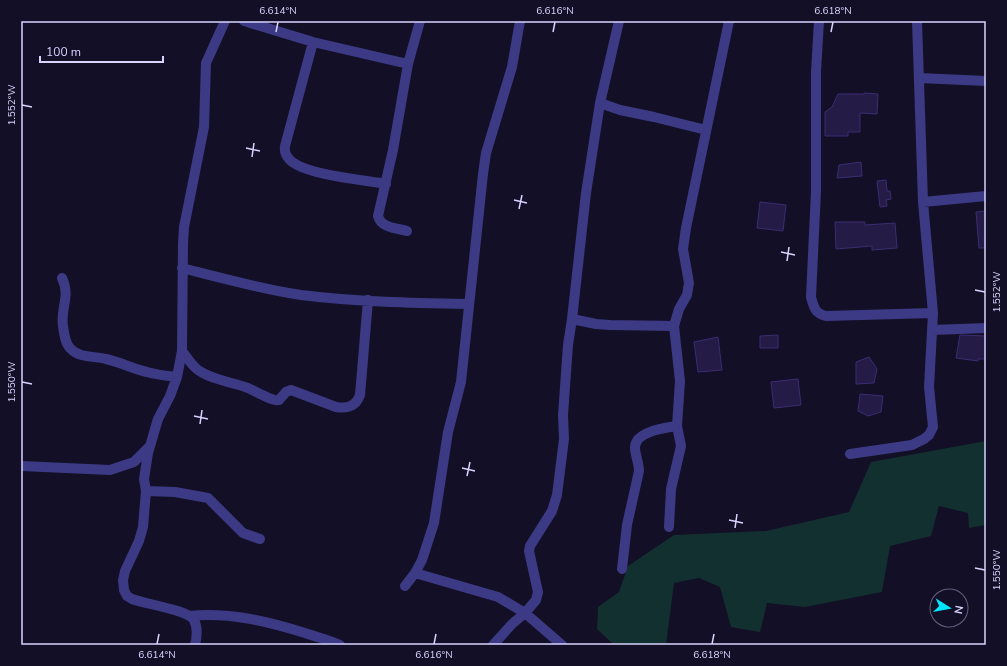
<svg xmlns="http://www.w3.org/2000/svg" width="1007" height="666" font-family="'Nunito Sans',sans-serif">
  <style>
    .green { fill: #12302f }
    .building { fill: #241b47; stroke: #3b2d73 }
    .lines { fill: none; stroke-linecap: round; stroke-linejoin: round }
    .minor { stroke: #3d3a85; stroke-width: 10 }
    .ticks { fill: none; stroke: #d9d4ff; stroke-width: 1.5 }
    .neatline { fill: none; stroke: #d9d4ff; stroke-width: 1.5 }
    .ticks-label { font-size: 10px; text-anchor: middle; fill: #d9d4ff }
  </style>
  <rect width="100%" height="100%" fill="#130f26"/>
  <path class="green" d="M986 441V525L969 528 968 513 939 506 931 536 890 546 882 592 805 607 767 603 760 632 731 627 720 587 699 578 674 583 666 645H614L597 629 598 607 619 592 628 566 674 535 766 531 849 512 871 462Z"/>
  <path class="building" d="M864 93 878 94 877 114 860 113V132H848V136H825V112L832 107 838 94H864Z
    M861 162 862 176 837 178 839 165Z
    M886 180 887 191H890L891 199 886 200 887 206 880 207 877 181Z
    M760 202 786 205 783 231 757 228Z
    M986 211V248H979L976 212Z
    M835 222H865V225L895 223 897 248 872 250V246L836 249Z
    M778 335V348H760V336Z
    M960 335 986 336V359H978V361L956 358Z
    M718 337 722 370 698 372 694 342Z
    M869 357 877 369 874 383 856 384V362Z
    M798 379 801 405 774 408 771 382Z
    M860 394 883 396 881 412 868 416 858 411Z"/>
  <g class="lines">
    <path class="minor" d="M244 21 313 42 408 64
      M819 21 816 72V191L811 297C814 308 815 313 826 316L933 313
      M313 42 285 146C284 152 286 156 290 160 305 175 364 180 386 184
      M919 78 986 81
      M600 103 620 110 654 117 706 130
      M923 202 986 196
      M407 231C397 228 381 228 378 216L393 150 408 64 420 21
      M182 268C221 278 261 289 301 295 357 302 413 303 469 304
      M62 278C71 297 60 308 63 326 64 333 65 344 71 349 79 358 95 356 106 359 120 362 133 369 147 372 157 375 167 376 177 377
      M572 319 596 324 610 325 674 326
      M932 330 986 328
      M182 351C187 357 191 365 198 370 212 380 232 382 248 388 255 391 273 402 279 400L286 392 291 390 336 407C348 409 356 406 360 395L368 300
      M850 454 912 445 924 439 929 435 933 427 929 387 933 313 923 202 917 21
      M21 466 110 470 134 462 149 447
      M146 491 175 492 208 498 243 533 260 539
      M669 527 671 489 681 446 677 426 680 381 674 326 679 309 687 295 689 283 683 249 686 228 729 21
      M622 569 627 525 639 471C639 463 635 455 635 447 636 431 665 428 677 426
      M415 573 498 597 525 613 562 645
      M405 586 415 573 422 560 434 523 448 432 461 382 483 174 486 153 512 67 520 21
      M189 616C230 612 266 621 305 633 317 637 329 640 340 645
      M195 645C197 637 198 628 194 620 188 610 145 604 132 599L127 596 124 590 123 580 125 571 139 541 143 527 146 491 144 479 148 453 158 419 170 396 177 377 182 351 183 244 184 227 204 127 206 63 225 21
      M493 645 512 624 525 613 536 600 538 592 529 551 530 546 552 511 557 495 564 439 563 415 568 345 572 319 586 193 600 103 619 21"/>
  </g>
  <path class="ticks" d="M276 32 278 22M553 32 555 22M831 32 833 22M22 105 32 107M246 148 260 151M252 157 254 143M514 200 527 203M519 209 522 195M781 252 795 255M787 261 789 247M975 290 985 292M22 382 32 384M194 416 208 419M200 424 202 410M462 468 475 471M467 476 470 462M729 520 743 523M735 528 737 514M975 568 985 570M157 644 159 634M434 644 436 634M712 644 714 634"/>
  <rect width="1007" height="666" fill="none" stroke="#130f26" stroke-width="44"/>
  <g transform="translate(949 608) rotate(101)"><circle r="19" fill="#130f26" stroke="#625e7d"/>
  <path d="M0-3L7 15L0 10L-7 15Z" fill="#00e5ff"/>
  <text y="-6" font-size="11" font-weight="bold" text-anchor="middle" fill="#d9d4ff">N</text>
  </g>
  <path d="M40 56v6h123v-6" fill="none" stroke="#d9d4ff" stroke-width="2"/>
  <text x="46" y="56" font-size="12" fill="#d9d4ff" stroke="#130f26" stroke-width="3" paint-order="stroke">100 m</text>
  <rect x="22" y="22" width="963" height="622" class="neatline"/>
  <g class="ticks-label">
    <text x="278" y="14">6.614°N</text>
    <text x="555" y="14">6.616°N</text>
    <text x="833" y="14">6.618°N</text>
    <text transform="translate(11 105) rotate(-90)" y="4">1.552°W</text>
    <text transform="translate(996 292) rotate(-90)" y="4">1.552°W</text>
    <text transform="translate(11 382) rotate(-90)" y="4">1.550°W</text>
    <text transform="translate(996 570) rotate(-90)" y="4">1.550°W</text>
    <text x="157" y="658">6.614°N</text>
    <text x="434" y="658">6.616°N</text>
    <text x="712" y="658">6.618°N</text>
  </g>
</svg>
